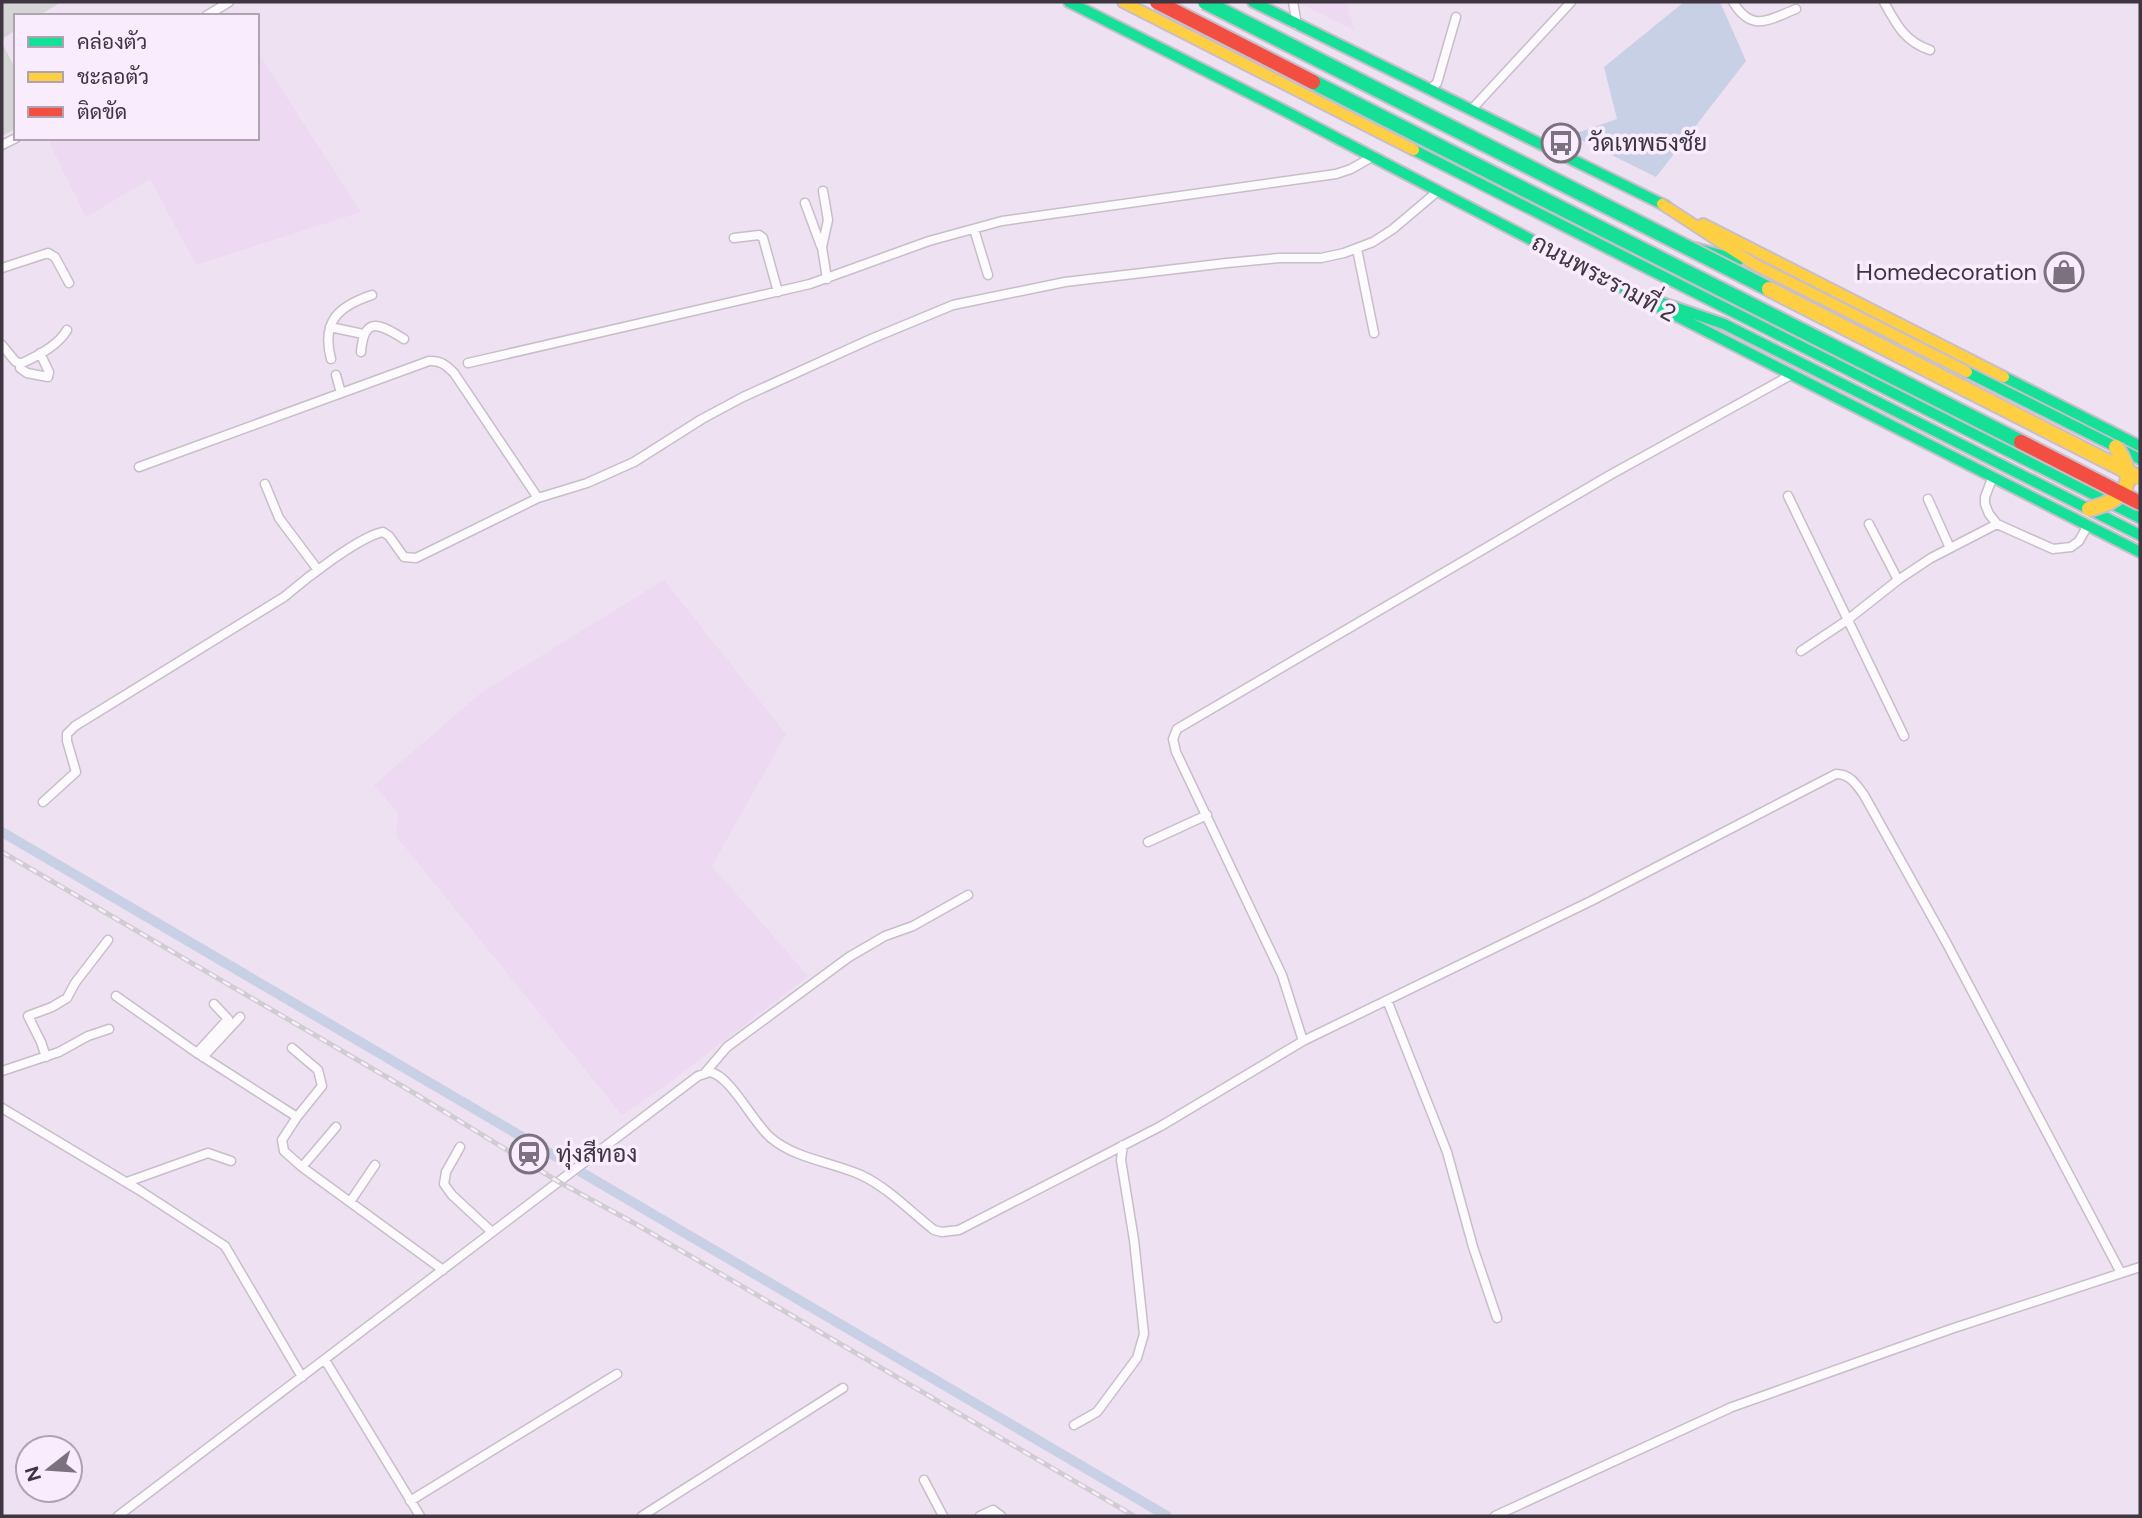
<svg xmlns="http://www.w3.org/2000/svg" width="2142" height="1518" font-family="Figtree,Sarabun,sans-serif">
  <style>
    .built { fill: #eed9f3 }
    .green { fill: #d4d5d4 }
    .water { fill: #c8d0e6 }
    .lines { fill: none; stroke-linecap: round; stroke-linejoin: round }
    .canal { stroke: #c8d0e6; stroke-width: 10 }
    .street-casing { stroke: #c8beca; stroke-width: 11 }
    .fast-casing { stroke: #c8beca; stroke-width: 14 }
    .slow-casing { stroke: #c8beca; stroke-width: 14 }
    .street { stroke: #fcfafd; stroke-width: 8 }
    .fast { stroke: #16e098; stroke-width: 10 }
    .slow { stroke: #ffcf43; stroke-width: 10 }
    .rail-casing { stroke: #d0cdd2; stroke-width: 5 }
    .rail { stroke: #f9ecfd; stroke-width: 2.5; stroke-dasharray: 8; stroke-linecap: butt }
    .fast-bridge-casing { stroke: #c8beca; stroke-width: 18; stroke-linecap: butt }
    .slow-bridge-casing { stroke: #c8beca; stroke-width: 18; stroke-linecap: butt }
    .jam-bridge-casing { stroke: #c8beca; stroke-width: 18; stroke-linecap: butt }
    .fast-bridge { stroke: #16e098; stroke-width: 14 }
    .slow-bridge { stroke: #ffcf43; stroke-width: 14 }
    .jam-bridge { stroke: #f24e42; stroke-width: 14 }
    .labels { text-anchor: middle; stroke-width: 7; stroke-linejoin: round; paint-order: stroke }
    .poi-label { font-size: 24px; fill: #3f3641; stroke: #f9ecfd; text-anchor: start }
    .street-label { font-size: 24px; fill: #3f3641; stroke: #f9ecfd }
  </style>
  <rect width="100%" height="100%" fill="#eee1f1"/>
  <path class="built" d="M1297 2H1347L1354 30Z
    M257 51 361 212 196 265 150 179 86 217 47 138H257Z
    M664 580 786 734 712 866 808 976 665 1086 622 1115 396 836 398 813 374 785 481 693Z"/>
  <path class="green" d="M2 2H61L38 16H16V30L2 39Z
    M2 43 16 70V129L2 136Z"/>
  <path class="water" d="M1684 2H1720L1746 61 1656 177 1571 135 1617 119 1604 67Z"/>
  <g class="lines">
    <path class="canal" d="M2 832 565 1162
      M581 1172 1167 1516"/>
    <defs>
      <path id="street" d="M1293 2 1297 25
        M1733 2C1752 33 1768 20 1796 9
        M1884 2C1896 24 1905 42 1930 50
        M206 16 229 2
        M1429 90 1437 83 1456 17
        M1472 109 1571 2
        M2 145 16 138
        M823 191 828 220 822 247 827 279
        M805 203 821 246
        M974 229 988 275
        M734 238 759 235 763 238 778 292
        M1357 249 1374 333
        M2 268 48 253 55 257 69 283
        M330 327 363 334
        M2 345 15 361 20 364C36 357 58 346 67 330
        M361 352C364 315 380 324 404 339
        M331 359C321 321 339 306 372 295
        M468 363 810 284 929 241 1002 221 1336 174 1351 169 1372 157
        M20 364V368L27 373 48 377 49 372 40 353
        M336 375 341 393
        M139 467 429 361C440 360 446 365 454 373L538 498 587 483 634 462 702 419 743 397 871 339 953 305 1065 282 1227 263 1279 258H1321L1344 253 1373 242 1393 229 1438 191
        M1993 476 1985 497V504L1989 514 1997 524 2053 549 2071 547 2079 541 2088 525
        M265 484 279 518 318 570
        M1788 496 1904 736
        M1928 499 1950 548
        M1869 524 1898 580
        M1801 651 1846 621 1898 580 1931 558 1997 524
        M43 802 76 772 67 741V734L75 726 284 597C304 580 358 537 383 532L389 536 404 557 416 558 538 498
        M1148 842 1207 815
        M116 996 197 1053 297 1117 282 1140 284 1151 302 1167 443 1270
        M1387 1000 1447 1152 1473 1247 1497 1318
        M1303 1041 1282 975 1176 752 1173 739 1177 729 1610 475 1791 375
        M292 1048 318 1070 322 1086 297 1117
        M197 1053 228 1019 214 1004
        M46 1057 41 1042 28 1016 52 1007 67 998 75 983 108 940
        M203 1057 240 1017
        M2 1071 59 1052 88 1036 109 1029
        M704 1074 727 1047 849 957 885 936 913 926 968 895
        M2 1108 139 1190 225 1246 302 1377
        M460 1147 446 1172 444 1184 452 1195 492 1232
        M302 1167 336 1127
        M127 1182 208 1153 231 1161
        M350 1202 375 1165
        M325 1360 420 1516
        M1074 1425 1097 1412 1137 1358 1144 1334 1134 1240 1121 1160 1123 1145
        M924 1480 943 1516
        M410 1501 617 1374
        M118 1516 698 1076 710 1072C731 1076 753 1123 771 1138 796 1159 832 1162 861 1175 887 1187 911 1212 934 1230L942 1232 959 1230 1161 1126 1303 1041 1591 901 1836 774C1850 774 1856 784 1864 795L1946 942 2121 1273
        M642 1516 843 1388
        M980 1516 993 1510 1001 1516
        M1495 1516 1732 1407 1951 1329 2140 1267"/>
      <path id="fast" d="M1069 2 1285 111 1639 296
        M1253 2 1666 206
        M1414 150 2140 518
        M1695 248 1739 260
        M1633 293 1724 324 2140 535
        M1659 307 2140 552
        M1967 372 2140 459
        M2004 377 2140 446"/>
      <path id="slow" d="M1123 2 1414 150
        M1662 204 1754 264 1967 372
        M1703 224 2004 377"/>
    </defs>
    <use href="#street" class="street-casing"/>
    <use href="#fast" class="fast-casing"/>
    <use href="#slow" class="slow-casing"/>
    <use href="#street" class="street"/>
    <use href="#fast" class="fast"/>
    <use href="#slow" class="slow"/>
    <defs>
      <path id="rail" d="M2 852 414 1093 559 1182 634 1223 1134 1516"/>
    </defs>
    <use href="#rail" class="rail-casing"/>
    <use href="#rail" class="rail"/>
    <defs>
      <path id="fast-bridge" d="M1205 2 1769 289
        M1313 82 2021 442"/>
      <path id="slow-bridge" d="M1769 289 2140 478
        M2089 509C2127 500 2139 481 2116 447"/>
      <path id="jam-bridge" d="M1157 2 1313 82
        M2021 442 2140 503"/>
    </defs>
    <use href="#fast-bridge" class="fast-bridge-casing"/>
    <use href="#slow-bridge" class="slow-bridge-casing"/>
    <use href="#jam-bridge" class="jam-bridge-casing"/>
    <use href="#fast-bridge" class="fast-bridge"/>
    <use href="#slow-bridge" class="slow-bridge"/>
    <use href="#jam-bridge" class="jam-bridge"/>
  </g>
  <defs>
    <symbol id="bus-ring" viewBox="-11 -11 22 22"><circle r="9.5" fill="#f9ecfd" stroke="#7c727f" stroke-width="1.5"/><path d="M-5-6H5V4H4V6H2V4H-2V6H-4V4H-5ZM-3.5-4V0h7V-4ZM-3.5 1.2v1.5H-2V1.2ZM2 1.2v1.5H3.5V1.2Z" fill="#7c727f"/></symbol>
    <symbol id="shop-ring" viewBox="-11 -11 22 22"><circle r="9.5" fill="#f9ecfd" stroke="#7c727f" stroke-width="1.5"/><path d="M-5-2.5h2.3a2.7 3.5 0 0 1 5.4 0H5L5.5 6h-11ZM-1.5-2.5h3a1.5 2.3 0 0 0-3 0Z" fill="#7c727f"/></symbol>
    <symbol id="station-ring" viewBox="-11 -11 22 22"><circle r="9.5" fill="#f9ecfd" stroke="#7c727f" stroke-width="1.5"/><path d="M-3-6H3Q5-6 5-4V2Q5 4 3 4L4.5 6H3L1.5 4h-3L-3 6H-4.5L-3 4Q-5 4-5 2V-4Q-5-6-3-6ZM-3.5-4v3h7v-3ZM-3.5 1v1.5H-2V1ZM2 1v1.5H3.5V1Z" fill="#7c727f"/></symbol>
  </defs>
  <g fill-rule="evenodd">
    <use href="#bus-ring" x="1539" y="121" width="44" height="44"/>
    <use href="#shop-ring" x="2042" y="250" width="44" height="44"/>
    <use href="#station-ring" x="507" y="1132" width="44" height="44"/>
  </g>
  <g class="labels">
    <g class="poi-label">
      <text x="1588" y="151">วัดเทพธงชัย</text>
      <text x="2037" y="280" text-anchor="end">Homedecoration</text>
      <text x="556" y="1162">ทุ่งสีทอง</text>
    </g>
    <g class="street-label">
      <text transform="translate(1604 278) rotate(28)" y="8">ถนนพระรามที่ 2</text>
    </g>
  </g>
  <rect width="2142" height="1518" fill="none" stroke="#3f3641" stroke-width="7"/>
  <rect x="14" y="14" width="245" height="126" fill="#f9ecfd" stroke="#afa3b2" stroke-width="2"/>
  <rect x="28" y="37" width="35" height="10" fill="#16e098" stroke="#afa3b2" stroke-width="2"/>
  <text x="77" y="49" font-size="21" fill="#3f3641">คล่องตัว</text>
  <rect x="28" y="72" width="35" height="10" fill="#ffcf43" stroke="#afa3b2" stroke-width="2"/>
  <text x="77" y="84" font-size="21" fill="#3f3641">ชะลอตัว</text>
  <rect x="28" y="107" width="35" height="10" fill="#f24e42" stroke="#afa3b2" stroke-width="2"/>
  <text x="77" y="119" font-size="21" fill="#3f3641">ติดขัด</text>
  <g transform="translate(49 1469) rotate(253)"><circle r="33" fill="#f9ecfd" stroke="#afa3b2" stroke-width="2"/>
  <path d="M0-5L12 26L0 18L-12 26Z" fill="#7c727f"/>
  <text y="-10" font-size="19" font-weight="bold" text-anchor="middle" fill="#3f3641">N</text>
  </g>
</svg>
